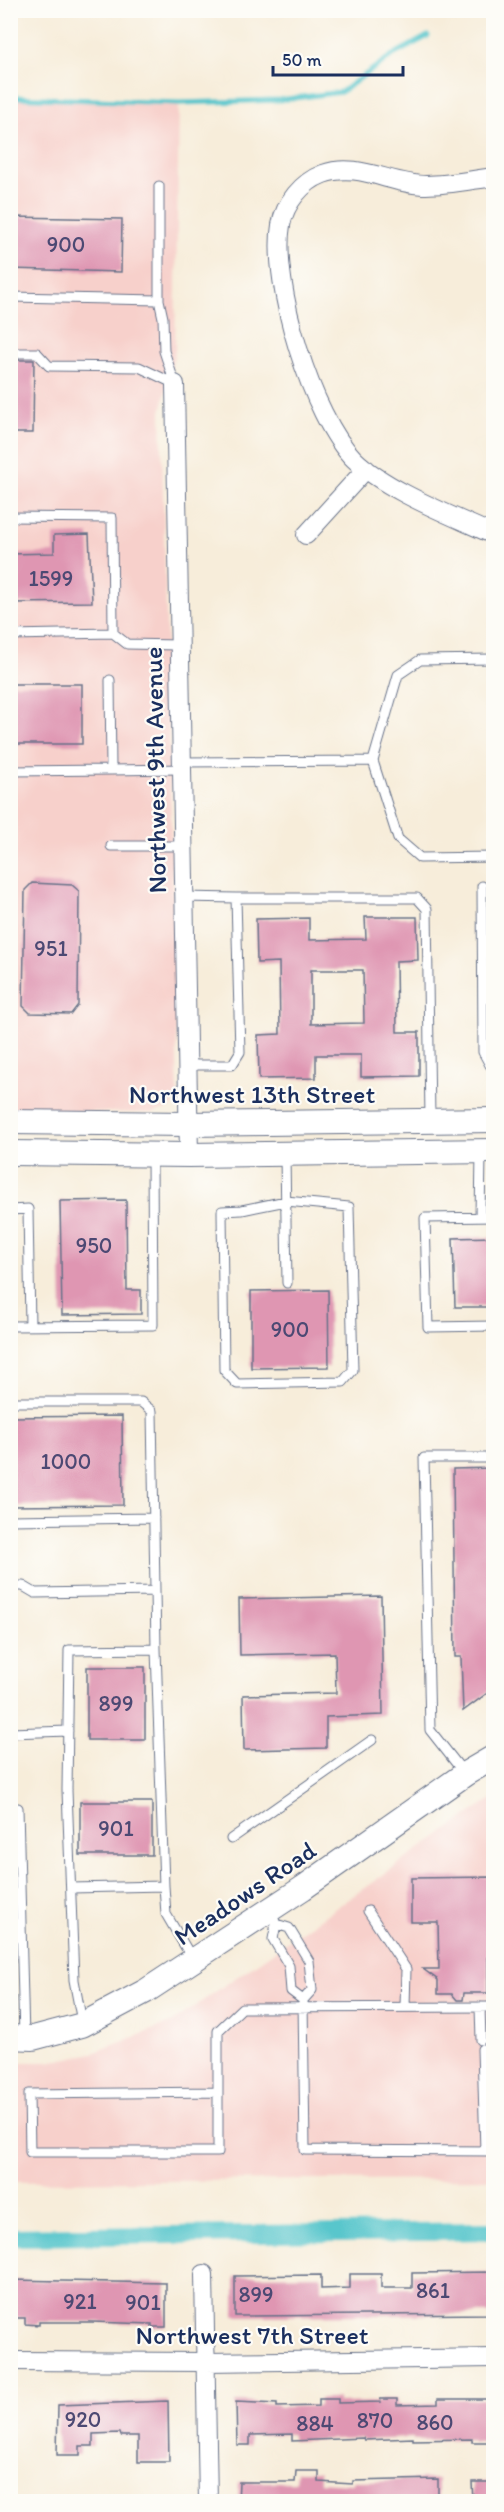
<svg xmlns="http://www.w3.org/2000/svg" width="504" height="2512" font-family="Itim,sans-serif">
  <style>
    .built { fill: #f7d0cb }
    .lines { fill: none; stroke-linecap: round; stroke-linejoin: round }
    .stream { stroke: #58c6cc; stroke-width: 5 }
    .canal { stroke: #58c6cc; stroke-width: 18 }
    .building { fill: #df96b2; fill-rule: evenodd }
    .service-casing { stroke: #687289; stroke-width: 11 }
    .minor-casing { stroke: #687289; stroke-width: 20 }
    .tertiary-casing { stroke: #687289; stroke-width: 26 }
    .service { stroke: #fff; stroke-width: 9 }
    .minor { stroke: #fff; stroke-width: 18 }
    .tertiary { stroke: #fff; stroke-width: 24 }
    .labels { text-anchor: middle; stroke-width: 4.5; stroke-linejoin: round; paint-order: stroke }
    .number-label { font-size: 22px; fill: #4c4973 }
    .street-label { font-size: 26px; fill: #1b2f5e; stroke: #fdfcf7 }
  </style>
  <rect width="100%" height="100%" fill="#fdfcf7"/>
  <filter id="ink" filterUnits="userSpaceOnUse"><feTurbulence type="fractalNoise" baseFrequency=".0167" numOctaves="2"/><feDisplacementMap in="SourceGraphic" scale="12" xChannelSelector="R" yChannelSelector="G"/><feConvolveMatrix kernelMatrix="1 2 1 2 8 2 1 2 1" color-interpolation-filters="sRGB"/></filter>
  <filter id="wash" filterUnits="userSpaceOnUse"><feTurbulence type="fractalNoise" baseFrequency=".008" numOctaves="4" result="noise"/><feDisplacementMap in="SourceGraphic" scale="24" xChannelSelector="R" yChannelSelector="G"/><feGaussianBlur stdDeviation="1.35" result="paint"/><feColorMatrix in="noise" values="0 0 0 0 0 0 0 0 0 0 0 0 0 0 0 0 0 1.4 0 .05"/><feComposite in="paint" operator="in"/></filter>
  <g filter="url(#wash)">
    <rect width="100%" height="100%" fill="#f7edda"/>
    <path class="built" d="M11 97 179 103 175 351 161 412 178 1100 168 1109 152 1113 11 1110Z
      M493 1798V2179L11 2182 10 2062H48L93 2053 171 2023Z"/>
    <g class="lines">
      <path class="stream" d="M10 97 179 103 279 100 341 92 391 56 428 36"/>
      <path class="canal" d="M10 2237 494 2231"/>
    </g>
    <g id="blocks">
      <path class="building" d="M12 217 122 219 121 272 11 269Z
        M10 360H34L33 433H10Z
        M89 534 92 602 10 603V554L54 553V535Z
        M10 684H82V744H10Z
        M32 883 72 885 79 891 78 1005 71 1014 30 1013 23 1006 25 890Z
        M365 917H417L418 960 396 961 397 1032H419V1076L361 1077V1055H316V1078L259 1079 258 1035 280 1034 279 962 257 963 256 919 309 918V940L366 939ZM311 970H363L364 1023 311 1024Z
        M126 1200 127 1290H141V1314L62 1315 60 1201Z
        M494 1237V1307H455L453 1238Z
        M328 1290 329 1367 251 1368V1291Z
        M122 1416 123 1505 10 1506V1417Z
        M494 1468V1688L463 1711 461 1657H455L453 1469Z
        M381 1596 383 1715 326 1717V1748L244 1750 243 1695 336 1693 335 1653 240 1655 239 1599Z
        M87 1667H145V1740H87Z
        M80 1802H152V1855H80Z
        M494 1877V1952L488 1957V1993H464L463 2000H457L452 1994H438V1980L423 1969H439L438 1922H411V1878Z
        M494 2272V2314L235 2316V2276L321 2275V2289L350 2288V2274H381V2288H412V2273Z
        M10 2280 166 2283V2327H152V2324L92 2322H39V2325L25 2324V2318H10Z
        M319 2399H338V2403L381 2402 380 2399H397V2405L438 2404V2399H494V2442H472V2439L413 2440V2438L364 2440 363 2438 292 2441V2434L250 2435V2445H237L236 2402 277 2404V2407L319 2406Z
        M168 2401 169 2462H138V2436H121L120 2433 93 2434V2446H80V2455H57L58 2405Z
        M296 2471H319V2482L353 2484V2481L438 2479V2502H238L239 2482H295Z
        M472 2482H494V2502H473Z"/>
    </g>
  </g>
  <g filter="url(#ink)">
    <use href="#blocks" fill-opacity="0" stroke="#687289" stroke-width="1.5"/>
    <g class="lines">
      <defs>
        <path id="service" d="M10 297 159 300V186
          M159 300 163 318 164 351 175 384
          M10 353H37L49 366 139 367 175 384
          M10 517 112 518 113 633
          M10 635 113 633 127 644 178 645
          M494 659 420 660 398 675 373 761 398 839 420 858 494 857
          M180 762 373 761
          M111 770 180 769
          M10 771 111 770 110 680
          M111 846H182
          M482 886 483 1052 490 1065H494
          M183 897 236 898 240 1052 232 1065H187
          M236 898H417L427 909 430 1119
          M285 1156 287 1283
          M286 1201 349 1207 353 1370 343 1382 237 1384 224 1370 222 1211 242 1210Z
          M10 1210 28 1209 30 1326
          M480 1217 481 1153
          M494 1217 425 1218 428 1327 494 1326
          M10 1326 153 1325 152 1155
          M10 1402H141L152 1411 156 1649 69 1650 67 1790 74 1980 82 2022
          M10 1520 154 1518
          M10 1586H23L35 1593 155 1591
          M10 1733 68 1731
          M464 1773 430 1730 424 1458H494
          M10 1809 18 1808 24 2038
          M231 1839 372 1740
          M164 1886 166 1914 193 1960
          M71 1888 164 1886 156 1649
          M270 1911 276 1924 273 1939 289 1966 291 1991 303 2000 312 1990 309 1961 289 1928 276 1924
          M368 1911 406 1969 405 2007
          M303 2000 305 2150 494 2151
          M480 2007 481 2040
          M482 2049 485 2151
          M217 2092 29 2094 30 2152H218V2031L242 2008 494 2007"/>
        <path id="minor" d="M494 177C471 180 448 185 426 185 391 185 358 161 323 174 302 182 285 203 281 225 271 284 312 417 354 459 387 491 451 515 494 535
          M175 384 189 1155
          M306 535 366 469
          M204 2274 208 2502
          M10 2361 206 2362 494 2358"/>
        <path id="tertiary" d="M10 1122 188 1124 494 1120
          M10 1153 189 1155 494 1151
          M10 2037 33 2038 82 2025 146 1991 303 1888 465 1774 494 1757"/>
      </defs>
      <use href="#service" class="service-casing"/>
      <use href="#minor" class="minor-casing"/>
      <use href="#tertiary" class="tertiary-casing"/>
      <use href="#service" class="service"/>
      <use href="#minor" class="minor"/>
      <use href="#tertiary" class="tertiary"/>
    </g>
  </g>
  <g class="labels">
    <g class="number-label">
      <text x="66" y="252">900</text>
      <text x="51" y="586">1599</text>
      <text x="51" y="956">951</text>
      <text x="94" y="1253">950</text>
      <text x="290" y="1337">900</text>
      <text x="66" y="1469">1000</text>
      <text x="116" y="1711">899</text>
      <text x="116" y="1836">901</text>
      <text x="433" y="2298">861</text>
      <text x="256" y="2302">899</text>
      <text x="80" y="2309">921</text>
      <text x="143" y="2310">901</text>
      <text x="83" y="2427">920</text>
      <text x="375" y="2428">870</text>
      <text x="435" y="2430">860</text>
      <text x="315" y="2431">884</text>
    </g>
    <g class="street-label">
      <text transform="translate(155 770) rotate(-91)" y="9">Northwest 9th Avenue</text>
      <text x="252" y="1103">Northwest 13th Street</text>
      <text transform="translate(245 1893) rotate(-34)" y="9">Meadows Road</text>
      <text x="252" y="2344">Northwest 7th Street</text>
    </g>
  </g>
  <rect width="504" height="2512" fill="none" stroke="#fdfcf7" stroke-width="36"/>
  <path d="M273 66v9h130v-9" fill="none" stroke="#1b2f5e" stroke-width="3"/>
  <text x="282" y="66" font-size="18" fill="#1b2f5e" stroke="#fdfcf7" stroke-width="4.5" paint-order="stroke">50 m</text>
</svg>
